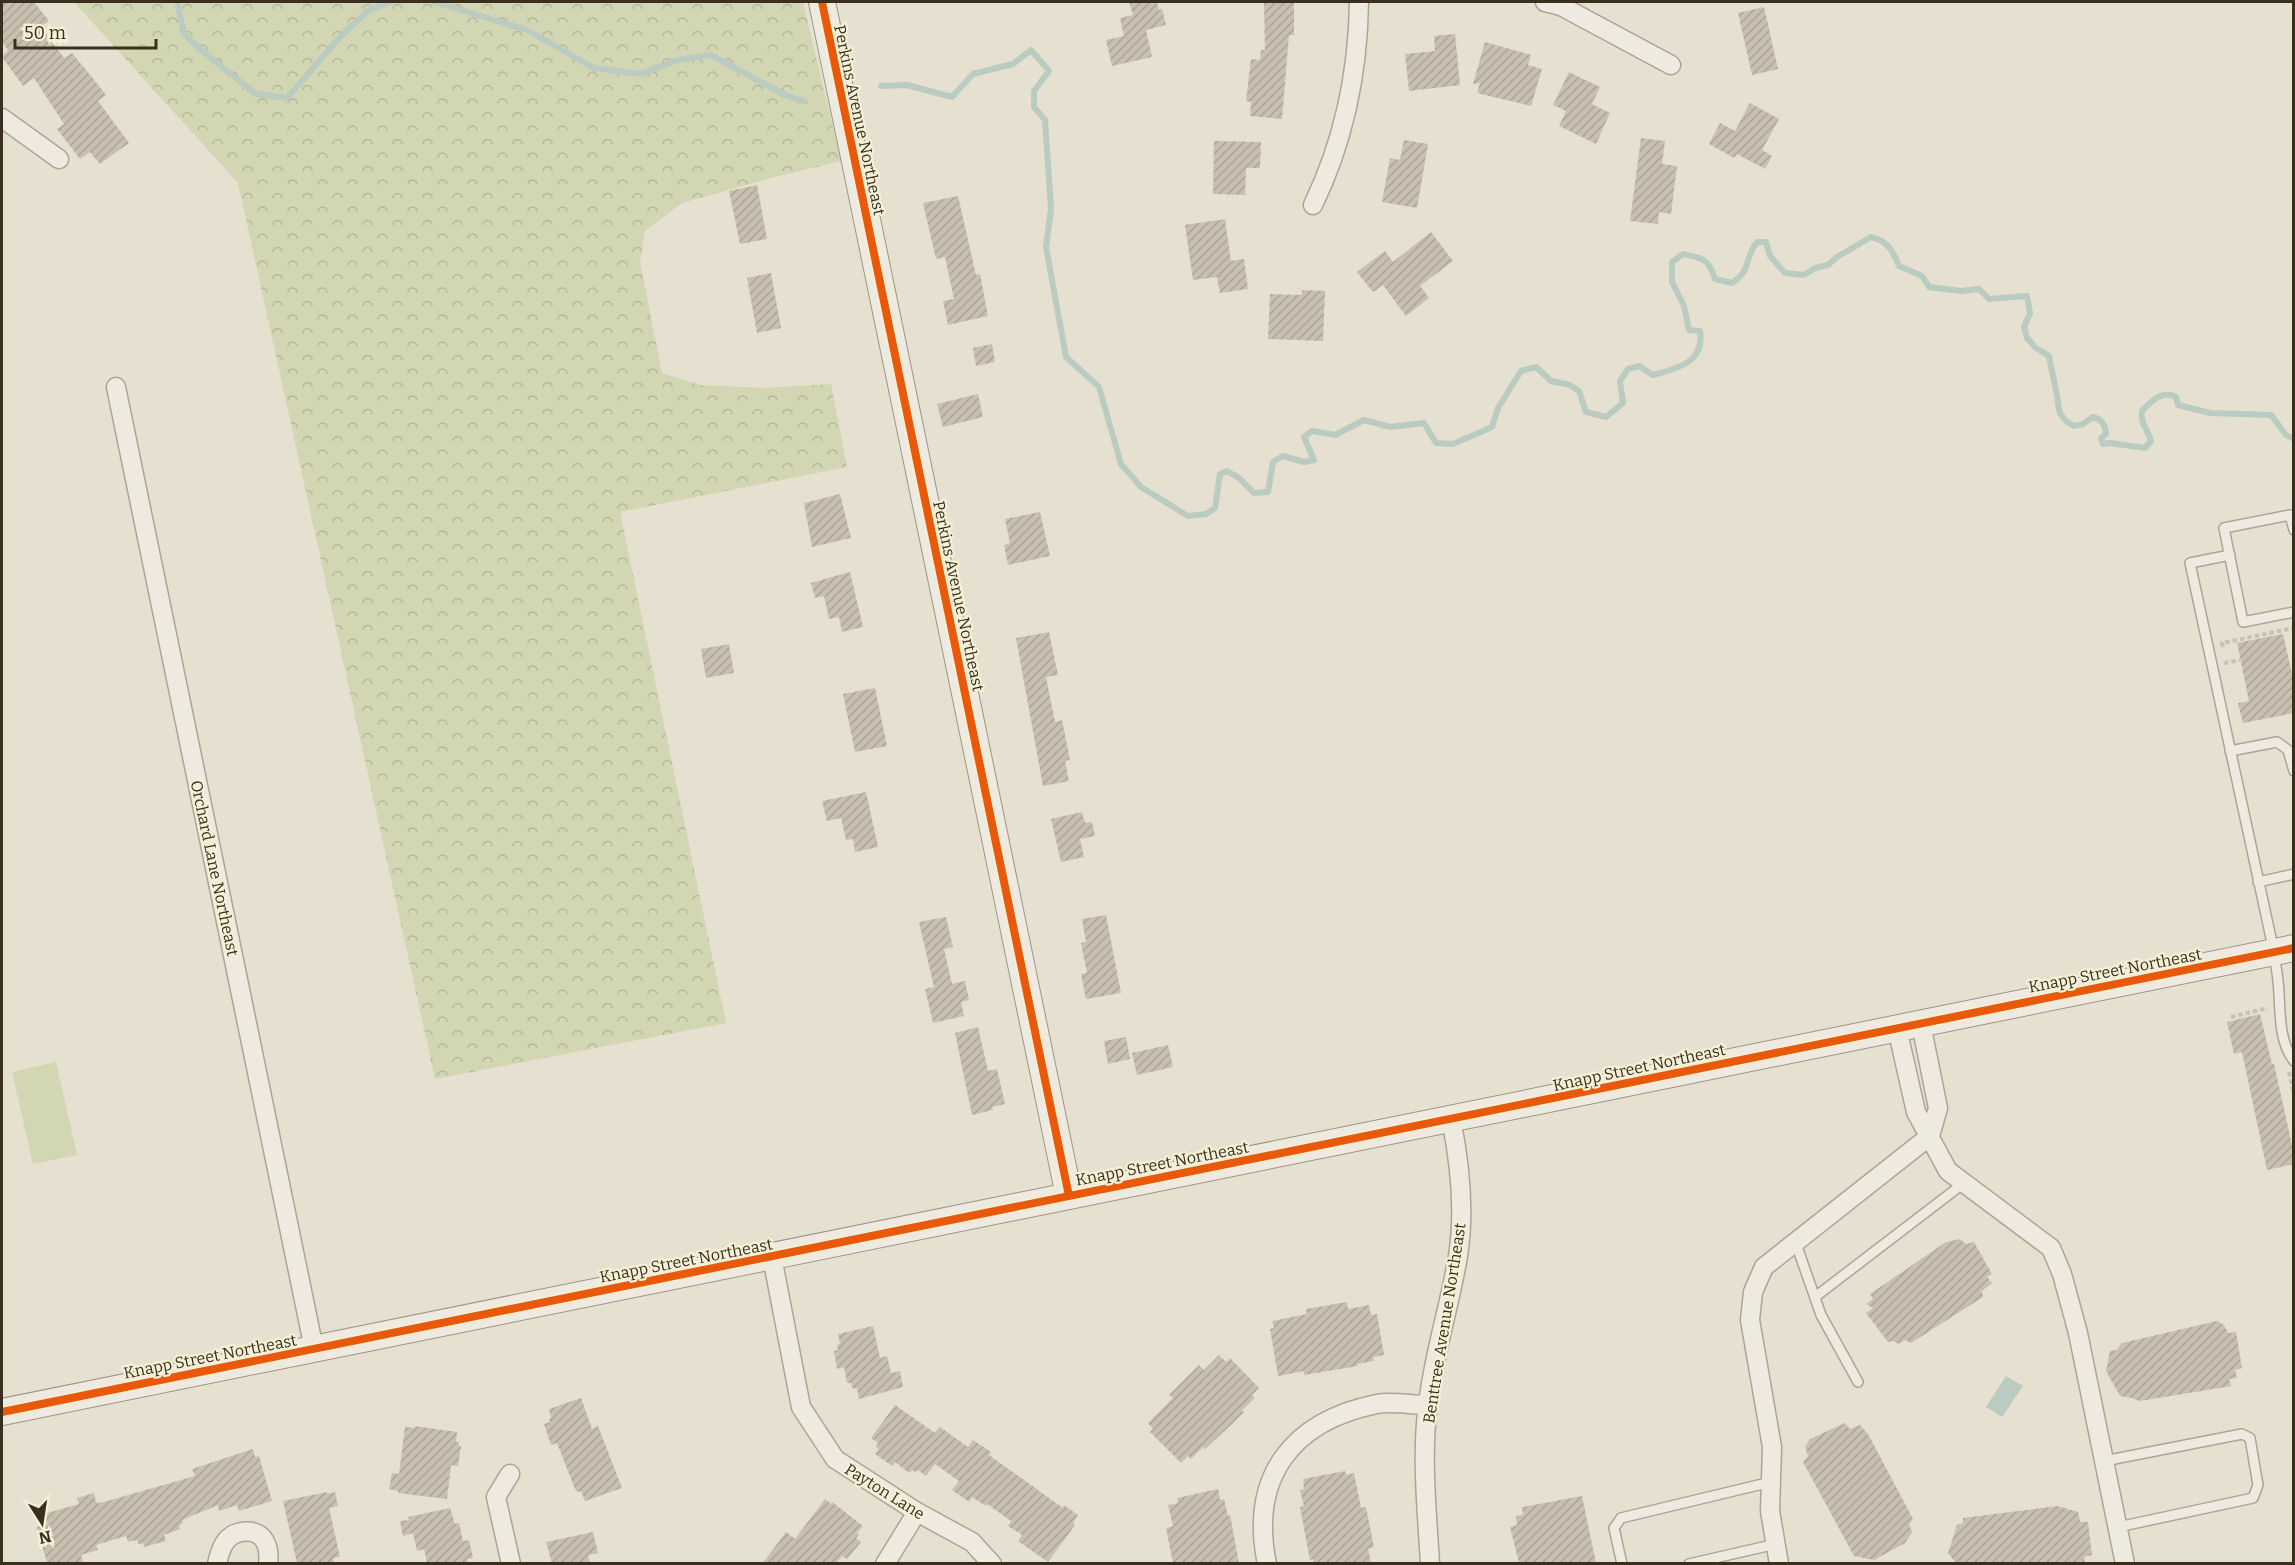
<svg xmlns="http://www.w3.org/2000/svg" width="2295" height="1565" font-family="Bitter,serif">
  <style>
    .forest { fill: url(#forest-crowns) }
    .garden { fill: #d2d6b2 }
    .water { fill: #bacbc2 }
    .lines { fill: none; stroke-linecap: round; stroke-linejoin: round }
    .stream { stroke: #bacbc2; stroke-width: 6 }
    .building { fill: url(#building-hatch) }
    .lane-casing { stroke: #aba598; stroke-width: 12 }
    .street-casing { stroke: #aba598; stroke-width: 21 }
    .secondary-casing { stroke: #9a9588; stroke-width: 28 }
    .path { stroke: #c6c2b7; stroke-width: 4; stroke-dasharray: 4.5 3; stroke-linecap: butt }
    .lane { stroke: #eeeae0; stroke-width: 9 }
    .street { stroke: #eeeae0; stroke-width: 18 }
    .secondary { stroke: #eeeae0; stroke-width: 26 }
    .cycleway-casing { stroke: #f6f0d6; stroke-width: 11 }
    .cycleway { stroke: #e8590c; stroke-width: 8 }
    .labels { text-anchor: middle; stroke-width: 4.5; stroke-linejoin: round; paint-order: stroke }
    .street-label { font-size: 16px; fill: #3a2f1f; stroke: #f6f0d6 }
  </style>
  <defs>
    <pattern id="forest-crowns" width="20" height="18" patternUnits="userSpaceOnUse" patternTransform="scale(1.5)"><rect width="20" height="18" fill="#d2d6b2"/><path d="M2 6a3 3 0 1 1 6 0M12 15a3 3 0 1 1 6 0" fill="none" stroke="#b5b899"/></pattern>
    <pattern id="building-hatch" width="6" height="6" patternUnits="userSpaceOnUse" patternTransform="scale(1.5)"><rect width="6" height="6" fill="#c9bfb0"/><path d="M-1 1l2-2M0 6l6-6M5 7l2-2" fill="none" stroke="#ada497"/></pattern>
  </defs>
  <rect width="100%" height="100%" fill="#e5e0cf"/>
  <path class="forest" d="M74 2H803L841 161 771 178 682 203 645 231 640 262 662 373 700 385 763 388 831 384 847 467 620 512 726 1023 435 1079 238 183Z"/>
  <path class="garden" d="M56 1062 77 1155 33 1164 12 1072Z"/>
  <path class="water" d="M2006 1376 2023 1386 2002 1417 1986 1407Z"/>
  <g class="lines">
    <path class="stream" d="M177 2 184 34 207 55 256 94 287 98 340 37 369 10 391 2
      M434 2 527 30 594 68 640 74 678 60 711 55 785 95 804 101
      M881 86 907 85 952 97 973 74 1013 64 1031 50 1049 71 1034 91V107L1045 120 1051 209 1046 247 1066 357 1099 387 1121 464 1141 487 1188 516 1206 514 1215 508 1220 474 1227 471 1239 478 1254 493 1268 492 1273 462 1283 456 1304 462 1314 460 1304 437 1312 431 1335 435 1364 420 1390 427 1424 423 1436 443 1453 444 1492 427 1498 408 1521 371 1536 367 1551 381 1570 385 1579 391 1586 412 1606 417 1623 403 1620 381 1628 369 1639 366 1653 375C1677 369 1705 362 1700 331L1689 330 1684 306 1672 282V262L1683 254C1703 258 1709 259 1715 279L1732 283C1751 271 1745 257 1757 242H1766L1770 256 1785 273 1804 275 1815 268 1828 265 1837 257 1871 237C1888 241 1893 251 1899 266L1922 276 1929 287 1961 291 1979 289 1989 299 2027 296 2030 313 2024 327 2027 338 2036 348 2049 356C2051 368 2054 379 2056 390 2060 409 2055 415 2074 426L2083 424 2093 417C2101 419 2106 425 2106 434L2101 438 2103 444 2110 443 2145 448 2151 441C2148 430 2140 423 2142 411 2152 401 2161 390 2176 397L2178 405 2210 413 2271 415 2286 435 2294 439"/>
  </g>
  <path class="building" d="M2 2H34L49 21 41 27 64 58 72 53 95 81 106 95 98 101 129 143 100 164 90 152 80 159 57 129 64 124 34 78 23 86 2 57 8 50 2 42Z
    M1129 2H1157L1159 10 1162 9 1166 25 1146 30 1152 57 1112 66 1106 40 1124 36 1120 18 1133 15Z
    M1264 2H1294V35H1289L1282 119 1250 116 1251 102 1246 101 1251 59 1260 60 1261 50H1265Z
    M1764 7 1778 69 1752 75 1738 13Z
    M1455 34 1460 85 1409 91 1405 54 1435 51 1434 36Z
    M1485 42 1531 55 1528 65 1542 69 1531 106 1477 93 1480 83 1473 84Z
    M1569 72 1600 87 1592 104 1610 113 1596 144 1559 126 1566 111 1553 105Z
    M1750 103 1779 119 1762 150 1772 156 1765 169 1737 154 1734 158 1709 144 1720 123 1735 131Z
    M1641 138 1665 141 1662 164 1677 166 1671 214 1659 212 1658 224 1630 221Z
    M1404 140 1428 144 1417 208 1382 202 1390 158 1400 160Z
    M1214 141 1261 142 1260 168H1246L1245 195 1213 194Z
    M757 185 767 239 740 244 729 191Z
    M958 196 976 275 980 274 988 316 948 325 943 301 954 299 945 257 936 259 923 203Z
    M1225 219 1231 261 1244 259 1248 289 1220 293 1217 277 1193 280 1185 225Z
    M1431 232 1453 261 1420 286 1429 298 1406 316 1383 285 1373 292 1357 272 1385 251 1393 262Z
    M771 273 781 328 757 333 747 278Z
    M1302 290 1325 291 1323 341 1268 339 1270 294 1302 295Z
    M992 344 995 362 976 366 973 348Z
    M978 394 983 417 943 427 937 404Z
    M840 494 851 538 812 547 804 503Z
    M1040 512 1050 556 1008 565 1004 545 1010 543 1005 519Z
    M850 572 863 627 842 632 839 617 829 619 824 596 815 598 811 583Z
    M1049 632 1058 675 1046 677 1055 722 1062 720 1070 760 1065 761 1069 781 1043 786 1016 638Z
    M2283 634 2294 683V713L2243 723 2238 703 2249 701 2237 643Z
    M729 644 734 673 706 678 701 649Z
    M875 688 887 746 855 752 843 694Z
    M866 792 878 847 855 852 853 839 846 840 841 818 827 821 822 801Z
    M1082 812 1085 823 1092 822 1095 836 1080 839 1084 857 1061 862 1051 819Z
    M1106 915 1121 993 1086 999 1081 974 1087 973 1081 943 1086 942 1082 919Z
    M946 917 953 947 944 949 952 984 965 981 969 1000 961 1002 964 1016 933 1023 925 989 934 987 919 922Z
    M2260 1014 2272 1064H2274L2294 1154V1164L2267 1170 2242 1052 2234 1054 2227 1022Z
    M978 1027 988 1071 997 1069 1005 1104 992 1107 993 1110 972 1115 955 1033Z
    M1126 1037 1130 1059 1108 1064 1104 1041Z
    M1168 1045 1173 1067 1137 1075 1132 1053Z
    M1960 1239 1966 1244 1974 1242 1992 1274 1987 1277 1992 1283 1982 1291 1983 1297 1911 1343 1905 1340 1899 1344 1893 1341 1888 1342 1866 1313 1873 1308 1866 1304 1873 1299 1870 1294 1946 1242Z
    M1347 1302 1348 1309 1369 1305 1371 1315 1377 1314 1384 1355 1373 1357 1374 1361 1357 1364 1358 1366 1304 1375V1371L1278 1376 1270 1329 1274 1328 1272 1321 1307 1314 1306 1309Z
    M2217 1321 2224 1325 2228 1333 2236 1332 2242 1368 2235 1370 2237 1378 2229 1379 2231 1386 2140 1401 2131 1398 2120 1396 2106 1371 2110 1351 2117 1350 2122 1343Z
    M873 1326 880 1358 887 1356 891 1373 900 1371 903 1387 859 1399 857 1388 853 1389 851 1383H847L844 1367 837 1369 834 1351 838 1350 837 1345 840 1344 838 1334Z
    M1219 1355 1226 1362 1230 1358 1259 1388 1252 1395 1255 1398 1242 1410 1244 1412 1231 1425 1205 1449 1203 1447 1191 1459 1188 1456 1181 1463 1150 1432 1153 1429 1148 1423 1173 1398 1169 1395 1199 1365 1204 1370Z
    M581 1398 592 1429 598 1426 622 1488 585 1501 581 1491 578 1492 575 1489 557 1443 551 1445 544 1424 550 1422 549 1419 551 1418 549 1409Z
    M895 1405 935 1433 940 1427 968 1447 973 1440 991 1452 989 1455 1063 1508 1064 1505 1078 1515 1073 1523 1075 1525 1048 1562 1018 1541 1022 1535 1008 1526 1011 1521 987 1504 986 1506 972 1497 969 1502 952 1490 959 1481 935 1464 926 1476 918 1470 916 1472 912 1470 909 1473 895 1462 892 1466 875 1454 879 1449 876 1447 878 1443 871 1438Z
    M1845 1423 1850 1429 1860 1425 1868 1434 1913 1519 1909 1524 1912 1532 1905 1543 1874 1560 1854 1556 1803 1462 1808 1456 1805 1447 1810 1439Z
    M415 1426 457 1432 456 1442H459V1446H461L458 1466 451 1465 447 1499 398 1493V1491L389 1489 392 1473 399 1474 405 1427 415 1428Z
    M253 1449 255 1457 259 1456 272 1501 239 1511 237 1505 219 1511 218 1505 182 1520 183 1523 179 1525 180 1529 164 1535 166 1541 144 1547 143 1543 138 1544 137 1540 128 1542 126 1536 96 1545 98 1550 81 1555 83 1563H47L37 1527 47 1524 44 1514 79 1504 77 1498 94 1493 96 1502 100 1503 195 1476 192 1469Z
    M1345 1471 1346 1475 1354 1473 1361 1508 1366 1507 1374 1547 1368 1549 1371 1563H1314L1313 1559 1310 1560 1300 1507 1304 1506 1300 1490 1304 1489 1303 1479Z
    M1218 1489 1220 1500 1224 1499 1228 1516 1230 1515 1239 1563H1173L1166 1528 1173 1526 1168 1505 1178 1503 1177 1498Z
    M327 1492V1494L335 1492 338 1506 329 1508 340 1557 333 1558 334 1563H297L283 1501Z
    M1582 1496 1596 1563H1519L1510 1527 1517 1525 1516 1516 1523 1515 1522 1507Z
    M825 1499 831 1504 832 1502 863 1526 857 1533 859 1535 856 1538 861 1542 847 1559 842 1556 836 1563H763L786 1532 795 1539Z
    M2058 1506 2078 1512 2080 1522H2088L2092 1555 2084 1557 2085 1563H1956L1948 1553 1957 1525 1963 1523V1518Z
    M450 1508 455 1524 459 1523 463 1541 469 1540 473 1558 467 1559 468 1563H427L424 1549 417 1551 413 1533 403 1536 400 1521 409 1520 408 1517Z
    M593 1532 598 1553 588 1555 590 1563H552L546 1542Z"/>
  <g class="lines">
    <defs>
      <path id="lane" d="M2294 530 2290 515 2224 528 2243 622 2294 612
        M2230 555 2190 563 2274 952C2275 962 2277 971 2278 981 2281 1007 2277 1039 2294 1061
        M2230 751 2277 742 2288 750 2294 771
        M2258 882 2294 874
        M1795 1241 1821 1315 1858 1382
        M1815 1297 1964 1183
        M2104 1461 2242 1434 2250 1438 2258 1485 2253 1498 2118 1527
        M1622 1564 1614 1528 1621 1518 1771 1482
        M1689 1564 1776 1544"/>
      <path id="street" d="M1545 2 1561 6 1671 65
        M2 118 59 159
        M1313 205C1344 141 1358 73 1359 2
        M116 387 314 1349
        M1921 1024 1938 1108 1930 1136
        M1897 1028 1916 1112 1948 1171 2051 1248 2062 1274 2078 1333 2125 1564
        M772 1257 801 1407 835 1459 917 1512 972 1542 992 1564
        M510 1474 496 1497 511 1564
        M217 1564C219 1555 221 1547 226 1541 234 1530 256 1527 264 1540 268 1546 269 1556 268 1564
        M885 1564 917 1512
        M1267 1564C1249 1477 1292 1421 1377 1404 1392 1401 1412 1405 1428 1405
        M1430 1564C1427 1511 1421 1456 1428 1404 1434 1353 1450 1305 1458 1256 1465 1211 1460 1163 1451 1119
        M1779 1564 1770 1511 1772 1447 1750 1320 1753 1292 1764 1267 1930 1136"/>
      <path id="secondary" d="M822 2 1069 1196
        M2 1412 2294 948"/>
    </defs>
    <use href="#lane" class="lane-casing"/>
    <use href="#street" class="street-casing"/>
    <use href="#secondary" class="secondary-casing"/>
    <path class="path" d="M2223 647 2222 643 2294 628
      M2224 663 2240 660
      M2231 1017 2268 1008
      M2289 1072 2294 1095"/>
    <use href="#lane" class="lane"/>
    <use href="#street" class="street"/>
    <use href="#secondary" class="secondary"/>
    <defs>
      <path id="cycleway" d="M822 2 1069 1196
        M2 1412 2294 948"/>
    </defs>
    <use href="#cycleway" class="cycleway-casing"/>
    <use href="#cycleway" class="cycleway"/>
  </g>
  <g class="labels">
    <g class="street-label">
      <text transform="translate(860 120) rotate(78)" y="6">Perkins Avenue Northeast</text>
      <text transform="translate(959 596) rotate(78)" y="6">Perkins Avenue Northeast</text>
      <text transform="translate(215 868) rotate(78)" y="6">Orchard Lane Northeast</text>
      <text transform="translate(2115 970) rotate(-11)" y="6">Knapp Street Northeast</text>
      <text transform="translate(1639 1067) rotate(-12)" y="6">Knapp Street Northeast</text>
      <text transform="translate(1162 1163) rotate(-11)" y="6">Knapp Street Northeast</text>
      <text transform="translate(686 1260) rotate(-11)" y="6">Knapp Street Northeast</text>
      <text transform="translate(1444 1323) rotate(-81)" y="6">Benttree Avenue Northeast</text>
      <text transform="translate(210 1356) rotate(-11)" y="6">Knapp Street Northeast</text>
      <text transform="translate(885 1491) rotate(32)" y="6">Payton Lane</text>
    </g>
  </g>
  <rect width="2295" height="1565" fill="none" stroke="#3a2f1f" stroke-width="6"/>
  <g transform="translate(42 1523) rotate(168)" stroke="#f6f0d6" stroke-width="4.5" paint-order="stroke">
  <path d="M0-4.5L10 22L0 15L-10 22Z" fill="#3a2f1f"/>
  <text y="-9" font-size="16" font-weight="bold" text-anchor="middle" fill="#3a2f1f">N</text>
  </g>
  <path d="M15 39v9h141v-9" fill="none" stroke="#3a2f1f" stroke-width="3"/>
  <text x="24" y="39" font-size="18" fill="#3a2f1f" stroke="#f6f0d6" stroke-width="4.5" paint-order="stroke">50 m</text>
</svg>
